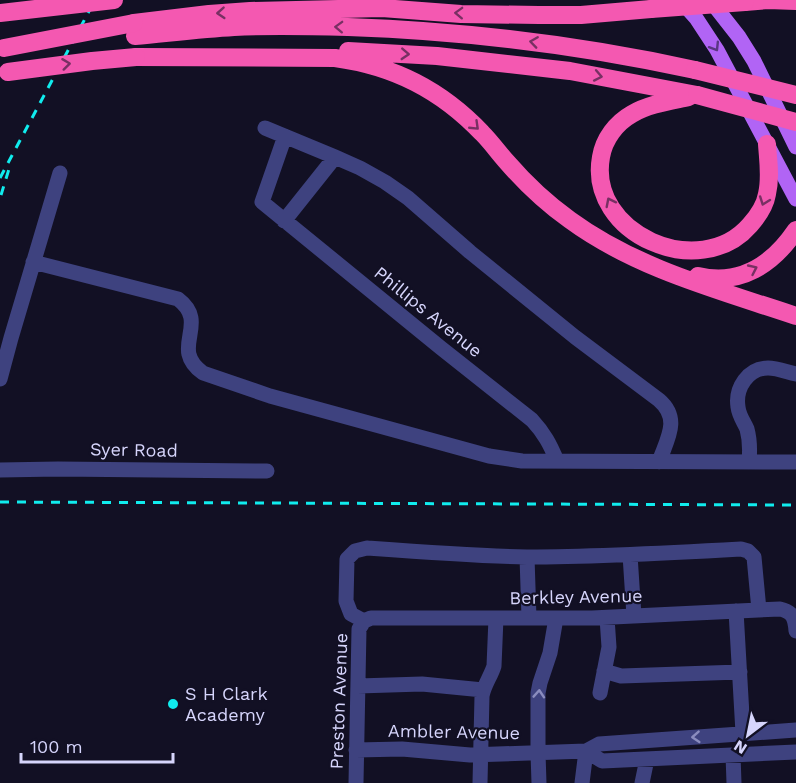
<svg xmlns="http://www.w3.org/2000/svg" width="796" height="783" font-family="'Work Sans',sans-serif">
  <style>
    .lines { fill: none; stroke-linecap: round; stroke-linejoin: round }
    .minor { stroke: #3e427f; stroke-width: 15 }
    .major { stroke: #b164f5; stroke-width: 15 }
    .highway { stroke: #f458b1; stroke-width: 18 }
    .rail { stroke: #10ecee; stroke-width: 3; stroke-dasharray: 9 8; stroke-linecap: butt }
    .highway-bridge { stroke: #f458b1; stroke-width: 18 }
    .oneway { stroke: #783063 }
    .oneway2 { stroke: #5a3682 }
    .oneway3 { stroke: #8a8cbe }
    .poi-dot { fill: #10ecee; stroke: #121024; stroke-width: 2 }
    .labels { text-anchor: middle; stroke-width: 4.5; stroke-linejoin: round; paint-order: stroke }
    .street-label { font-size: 18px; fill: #d6d5fc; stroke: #121024 }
    .poi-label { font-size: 18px; fill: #d6d5fc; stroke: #121024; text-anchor: start }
  </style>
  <rect width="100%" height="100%" fill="#121024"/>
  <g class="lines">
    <path class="minor" d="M265 128 335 157 360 168 385 182 408 198 470 252 575 337 659 400C681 419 667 439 659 462
      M285 136 262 202 441 348 532 420C544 433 550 444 557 461
      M284 221 335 157
      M33 262 178 299C211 324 168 348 203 373L270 396 489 456 522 461 796 462
      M0 379 11 338 60 173
      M749 462C750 451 750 440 747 429 744 422 739 416 738 407 735 388 748 368 768 368 777 368 787 372 796 374
      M0 470 58 469 267 471
      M630 555 634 616
      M527 557 529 618
      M736 611 743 733
      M364 621 351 614 346 601 347 559 355 551 367 548C421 552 474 556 527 557 598 557 670 553 741 549L748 551 754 557 759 610
      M364 621 371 618H592L780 609C793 612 795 618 796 631
      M604 671 621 676 740 672
      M358 686 422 684 483 690
      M600 693 609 647 607 618
      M796 730 599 744 586 751 602 761 796 752
      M356 750 402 749 470 755 586 751 582 783
      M733 755 734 783
      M356 783 359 629 364 621
      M480 783 482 696C484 685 491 676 494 666L496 618
      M539 783 538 753V693L540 683 550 653 556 618
      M642 783 647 759"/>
    <path class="major" d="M680 0 696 18 717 50 796 199
      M710 0 739 37 754 61 796 147"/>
    <path class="highway" d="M745 2 768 0 796 1
      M134 23 209 14 250 11 382 8 461 14 539 15H581L651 9
      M135 36C168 33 201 29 234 27 272 25 310 26 348 27 464 31 581 45 695 70
      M348 51 437 56 570 71 697 95
      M136 57 335 58C394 66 441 90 482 133 491 142 498 152 506 161 525 183 546 203 570 220 637 269 719 290 796 316
      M689 97C671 101 649 104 632 114 616 123 604 139 601 157 587 234 700 283 750 225 758 216 765 206 767 194 771 177 768 160 767 144
      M698 276C741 286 773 264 796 230"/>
    <path class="rail" d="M0 178 95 0
      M1 195 9 169
      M0 502 796 505"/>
    <path class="highway-bridge" d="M651 9 745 2
      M0 13 114 0
      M4 48 134 23
      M695 70 796 95
      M8 72 92 61 136 57
      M697 95 796 122"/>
  </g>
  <defs><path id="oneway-chevron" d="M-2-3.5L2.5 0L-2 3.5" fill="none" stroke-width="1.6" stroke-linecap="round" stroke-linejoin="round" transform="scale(1.5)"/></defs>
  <g class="oneway">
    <use href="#oneway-chevron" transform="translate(221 13) rotate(176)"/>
    <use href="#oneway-chevron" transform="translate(459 13) rotate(-178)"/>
    <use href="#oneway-chevron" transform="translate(339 27) rotate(-178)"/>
    <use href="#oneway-chevron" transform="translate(534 42) rotate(-172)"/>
    <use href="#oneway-chevron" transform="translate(405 54) rotate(3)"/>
    <use href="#oneway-chevron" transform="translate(66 64) rotate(-7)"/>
    <use href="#oneway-chevron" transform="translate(598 76) rotate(11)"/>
    <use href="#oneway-chevron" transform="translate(475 126) rotate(44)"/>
    <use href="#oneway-chevron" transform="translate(764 201) rotate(110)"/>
    <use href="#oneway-chevron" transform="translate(610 202) rotate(-117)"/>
    <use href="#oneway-chevron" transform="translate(753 269) rotate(-25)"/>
  </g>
  <use class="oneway2" href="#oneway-chevron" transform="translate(715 47) rotate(58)"/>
  <g class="oneway3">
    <use href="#oneway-chevron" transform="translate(539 694) rotate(-86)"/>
    <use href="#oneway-chevron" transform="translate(696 737) rotate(176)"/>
  </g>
  <circle class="poi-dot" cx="173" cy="704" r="6"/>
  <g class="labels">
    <g class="street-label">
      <text transform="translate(428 312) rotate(39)" y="6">Phillips Avenue</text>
      <text transform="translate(134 450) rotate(1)" y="6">Syer Road</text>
      <text transform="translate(576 597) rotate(-1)" y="6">Berkley Avenue</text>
      <text transform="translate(339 701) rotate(-88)" y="6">Preston Avenue</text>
      <text transform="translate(454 732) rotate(1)" y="6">Ambler Avenue</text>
    </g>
    <g class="poi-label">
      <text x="185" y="700">S H Clark<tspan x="185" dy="21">Academy</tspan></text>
    </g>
  </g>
  <g transform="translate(748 735) rotate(212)" stroke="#121024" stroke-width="4.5" paint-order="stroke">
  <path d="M0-4.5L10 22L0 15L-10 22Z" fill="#d6d5fc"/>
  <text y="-9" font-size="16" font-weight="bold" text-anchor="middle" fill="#d6d5fc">N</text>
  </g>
  <path d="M21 753v9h152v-9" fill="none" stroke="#d6d5fc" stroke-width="3"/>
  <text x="30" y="753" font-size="18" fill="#d6d5fc" stroke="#121024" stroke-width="4.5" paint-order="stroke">100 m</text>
</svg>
